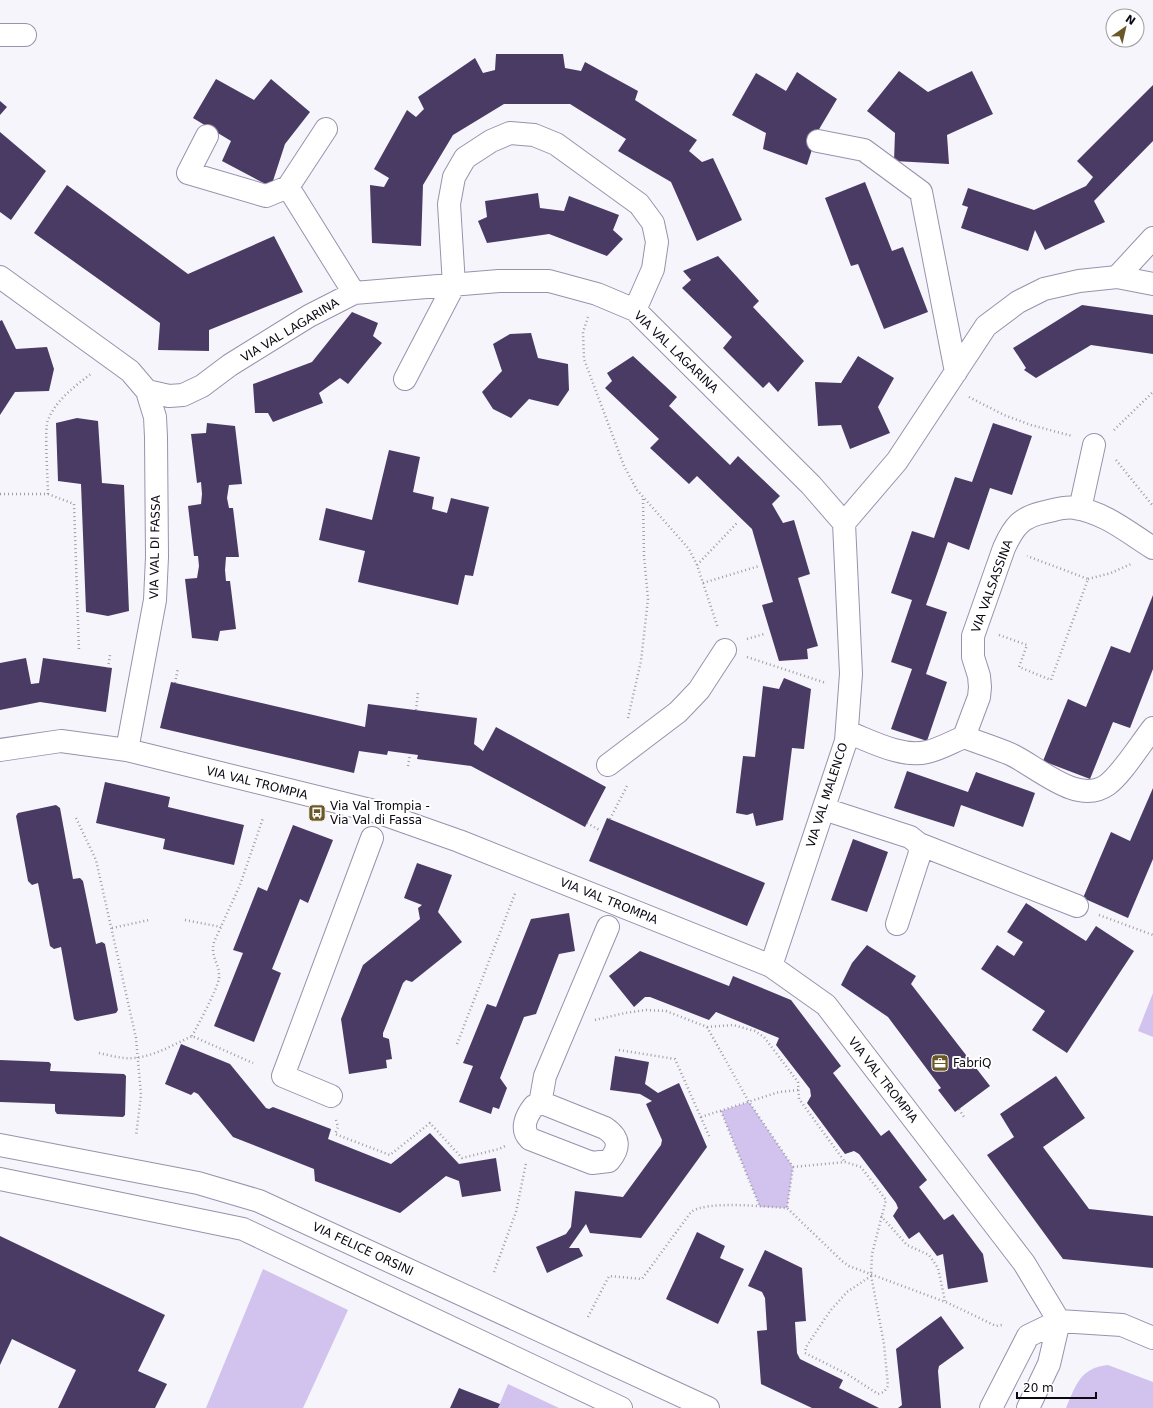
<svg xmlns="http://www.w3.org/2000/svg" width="1153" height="1408" font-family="'DejaVu Sans',sans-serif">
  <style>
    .green { fill: #d1c3ed }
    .building { fill: #4a3b64 }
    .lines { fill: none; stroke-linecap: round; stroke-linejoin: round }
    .minor-casing { stroke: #9a91ad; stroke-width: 24 }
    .path { stroke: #9f9da5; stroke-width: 2.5; stroke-dasharray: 1 3; stroke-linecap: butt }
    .minor { stroke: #fff; stroke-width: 22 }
    .labels { text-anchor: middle; stroke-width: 4; stroke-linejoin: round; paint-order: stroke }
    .street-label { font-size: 12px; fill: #0d0913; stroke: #fff }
    .poi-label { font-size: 12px; fill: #0d0913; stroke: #fff; text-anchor: start }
  </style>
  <rect width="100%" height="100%" fill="#f6f5fb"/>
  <path class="green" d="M1153 993V1037L1138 1031Z
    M749 1102 793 1167 787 1208 760 1207 721 1111Z
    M263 1269 348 1310 303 1408H206Z
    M1108 1365 1153 1382V1408H1066C1076 1385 1080 1368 1108 1365Z
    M508 1384 559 1408H498Z"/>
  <path class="building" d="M496 54H563L565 68 581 71 585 62 638 91 635 100 697 140 689 151 702 162 713 158 742 220 697 241 671 182 618 151 626 139 570 104H504L453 135 423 185 421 246 372 243 370 185 384 187 389 178 374 169 407 110 416 117 424 109 418 97 475 58 483 73 495 70Z
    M899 71 928 92 972 71 993 114 947 135 949 164 894 161 895 133 867 111Z
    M797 72 837 99 818 131 807 165 763 149 766 133 732 115 756 73 786 91Z
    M216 79 254 100 271 79 310 112 285 144 271 187 222 161 231 141 193 118Z
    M1153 85V141L1094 201 1105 222 1045 250 1035 230 1028 251 961 228 968 207 962 205 968 188 1034 210 1086 186 1093 177 1077 161Z
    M0 101 7 107 0 115Z
    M0 132 46 171 11 220 0 212Z
    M865 182 892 251 903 247 928 312 884 329 858 264 851 266 825 198Z
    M67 185 188 274 274 236 303 292 209 330V351L158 350 160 323 34 233Z
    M538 193 540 208 564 211 569 196 619 215 613 230 623 239 607 256 549 234 487 243 478 221 487 217 485 201Z
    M718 256 759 301 753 307 804 361 778 392 769 382 763 388 723 348 732 337 682 288 691 280 683 271Z
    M1082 305 1153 315V354L1091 345 1036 378 1024 370 1026 368 1013 348Z
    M352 312 378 323 373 336 382 343 348 384 340 378 319 393 323 403 273 422 268 413H255L253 384 312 362Z
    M2 320 16 349 47 347 54 369 49 391 15 392 0 415V321Z
    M531 333 538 358 568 364 569 390 558 406 529 399 511 418 493 409 482 392 502 371 493 344 510 334Z
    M633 356 677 397 669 406 730 465 738 456 780 496 772 504 783 523 794 520 810 574 798 578 818 646 807 649 808 659 779 661 762 605 773 602 752 529 697 476 689 484 650 448 659 439 605 388 612 381 607 373Z
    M858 356 894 378 878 407 890 433 850 449 841 425 818 426 815 382 841 383Z
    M77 418 98 421 102 483 124 485 129 611 108 616 86 612 81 484 58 481 56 423Z
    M207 423 235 426 242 484 229 485 227 498 229 508H233L239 557H226L225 570 226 581H230L236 629 220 631 218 641 192 638 185 579 197 578 199 566 198 556H194L188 506 201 504 202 494 201 482 197 483 191 434 206 433Z
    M993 423 1032 436 1012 495 990 488 969 550 948 542 937 574 926 605 947 612 926 674 947 682 927 741 891 729 912 669 891 662 912 600 891 593 912 531 934 538 955 477 972 482Z
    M389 450 420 457 413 492 434 497 432 509 447 513 451 498 489 507 473 576 465 575 458 605 358 582 365 551 319 540 326 508 372 520Z
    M1153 595V669L1130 728 1113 722 1090 779 1043 761 1068 699 1086 707 1111 646 1130 653Z
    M26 658 31 684 39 683 43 658 112 668 106 712 40 702 0 710V663Z
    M784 678 811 689 804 749 792 748 783 820 756 826 753 813 747 815 736 813 743 756 755 757 763 686 779 689Z
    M171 682 365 727 368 704 477 718 474 744 483 751 496 727 606 787 585 827 471 766 417 759 418 755 388 751 387 755 359 751 354 773 160 728Z
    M907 771 968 792 976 772 1035 793 1023 827 961 805 954 827 894 808Z
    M105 782 170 797 168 807 244 825 234 865 163 849 165 839 96 823Z
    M1153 788V859L1128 918 1083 898 1111 832 1130 841Z
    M56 805 60 808 73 879 80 878 83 881 96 944 102 942 105 944 118 1010 116 1013 77 1021 74 1019 61 947 54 949 50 946 38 883 32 885 28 881 16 816 18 813Z
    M607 818 765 883 747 926 589 861Z
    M293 825 333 840 308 903 300 899 272 969 281 973 254 1042 214 1026 243 953 233 950 258 887 267 891Z
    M853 839 888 852 867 912 831 900Z
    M417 863 452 875 438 912 462 942 412 982 406 980 403 983 383 1033V1037L389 1039 392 1059 386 1060 387 1068 349 1074 341 1019 363 965 420 919 418 908 422 905 404 898Z
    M1026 903 1086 941 1096 926 1134 951 1067 1053 1032 1030 1045 1011 981 969 997 945 1014 956 1023 942 1007 932Z
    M569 913 575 951 559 954 536 1014 524 1017 500 1078 507 1088 499 1109 493 1107 491 1114 459 1102 473 1066 463 1063 487 1004 496 1007 531 919Z
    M867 945 916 976 911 984 990 1086 955 1112 938 1090 941 1088 888 1017 841 985 852 963Z
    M640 951 729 986 733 976 791 1000 841 1066 833 1073 881 1136 889 1130 927 1180 919 1187 944 1220 953 1214 983 1254 988 1282 948 1289 943 1254 937 1256 919 1232 909 1239 893 1216 898 1208 896 1203 859 1154 854 1151 845 1154 807 1103 811 1096 810 1089 776 1045 779 1038 716 1012 709 1020 650 997H645L634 1007 609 976Z
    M181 1044 230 1064 266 1108 269 1109 273 1107 331 1129 328 1139 391 1164 430 1133 459 1164 496 1158 501 1191 462 1197 459 1181 446 1176 400 1213 315 1181 314 1169 233 1137 198 1094 194 1092 191 1095 165 1084Z
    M615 1056 649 1062 645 1084 658 1093 679 1083 707 1147 641 1238 590 1233 586 1224 569 1248H579L583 1256 547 1273 536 1247 566 1234 571 1227 575 1191 623 1197 661 1145 662 1140 646 1104 652 1101 640 1094 610 1090Z
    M0 1060 49 1062 51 1064 50 1071 124 1074 126 1076 125 1115 123 1117 57 1114 55 1111V1104L0 1102Z
    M1056 1076 1085 1118 1043 1147 1089 1209 1153 1216V1268L1063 1259 987 1155 1014 1137 1000 1114Z
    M697 1232 725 1246 720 1258 744 1269 718 1324 666 1299Z
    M0 1236 165 1315 138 1371 167 1384 155 1408H58L76 1370 12 1339 0 1365Z
    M765 1250 802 1268 806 1321 795 1322 797 1353 800 1359 843 1380 839 1388 879 1408H812L761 1384 757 1331 767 1330 765 1298 762 1292 748 1286Z
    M941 1316 964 1348 939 1366 938 1371 941 1408H898L902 1405 896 1349Z
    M459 1388 500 1404 498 1408H450Z"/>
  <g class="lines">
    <defs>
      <path id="minor" d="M0 35H25
        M207 136 188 173 266 196 288 187 326 129
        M818 141 864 150 921 192 956 372
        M288 187 354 293
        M0 277 130 371 147 391 169 396 183 395 202 386 230 365 309 316 354 293 499 281H549L597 294 635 310 811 485 844 523
        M1117 277 1153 238
        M405 379 454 285 449 204 454 177 465 158 491 141 510 133 534 135 556 144 639 204 653 223 657 242 653 269 635 310
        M1080 509 1094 445
        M844 523 897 461 986 326 1018 302 1044 289 1079 281 1117 277 1153 284
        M847 732C871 741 901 758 927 752 940 749 952 742 964 737 980 743 996 748 1010 754 1037 766 1077 806 1107 785 1122 774 1141 743 1153 728
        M964 737 979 697 980 687 979 676 973 657V636L1004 548C1014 526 1021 517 1045 512 1055 510 1065 506 1075 508 1104 512 1129 533 1153 548
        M0 750 61 741 127 750 374 811 459 841 771 966 826 1005 1024 1263 1059 1321
        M127 750 155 600 157 557 156 437 155 417 147 391
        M608 765 678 712 699 690 725 650
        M824 809 910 837 919 844 1077 906
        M897 924 920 853 919 844
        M771 966 846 741 851 674 844 523
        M331 1096 283 1076 372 838
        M540 1104H545L605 1128C620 1138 620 1148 609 1161L592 1163 530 1139C520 1129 526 1116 534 1106Z
        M540 1104 545 1076 608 927
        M0 1145 198 1183 259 1201 708 1408
        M0 1179 243 1229 621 1408
        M991 1408 1028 1336 1059 1321 1122 1325 1153 1338
        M1028 1408 1049 1364 1059 1321"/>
    </defs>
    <use href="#minor" class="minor-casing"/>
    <path class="path" d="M588 317 583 332 584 359 624 466 637 490 689 549 697 565 718 628
      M969 397 1004 415 1031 425 1072 436
      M1114 430 1153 392
      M1116 460 1153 506
      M0 494H48C48 482 44 428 48 420 56 400 75 386 92 373
      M48 494 74 504 79 651
      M697 565 737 523
      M1088 579 1111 573 1131 564
      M703 583 759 566
      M999 635 1027 645 1019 667 1051 680 1088 579 1027 556
      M747 639 764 634
      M747 657 826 683
      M108 668 110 655
      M175 683 178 668
      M416 710 418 692
      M628 718 641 661 648 599 644 556 643 497
      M408 766 410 754
      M76 818 96 860 136 1038 141 1095 136 1136
      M610 819 627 786
      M587 823 601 831
      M1099 915 1153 935
      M185 920 221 927
      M112 928 149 920
      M595 1020 625 1013 646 1010 666 1011 707 1027 749 1102 793 1167 787 1208
      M707 1027 733 1025 755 1031 764 1037 798 1082 799 1099 845 1162
      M192 1036C198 1025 218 988 219 978 220 963 210 958 214 942L240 885 263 818
      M457 1044 516 891
      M619 1050 675 1059 710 1138
      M99 1053C107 1055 116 1057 124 1058 148 1060 171 1046 192 1036L253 1063
      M959 1109 964 1117
      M721 1111 760 1207
      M701 1117 779 1092 799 1090
      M336 1120 338 1127 335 1134 390 1155 430 1123 462 1158 499 1149 505 1146
      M793 1167 845 1162 861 1167 886 1200 872 1254 871 1275 884 1344 888 1386 884 1392 878 1394 847 1374 805 1353 806 1347 830 1311 847 1292 871 1276
      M881 1216 907 1245 929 1255 938 1268 945 1301
      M494 1272 516 1212 526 1163
      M588 1317 609 1276 642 1279 691 1212C707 1200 765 1207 787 1208L842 1261 849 1266 948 1303 996 1326 1002 1325"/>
    <use href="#minor" class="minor"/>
  </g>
  <defs>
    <symbol id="bus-square" viewBox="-11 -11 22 22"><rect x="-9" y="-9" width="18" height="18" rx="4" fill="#6a5826" stroke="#fff"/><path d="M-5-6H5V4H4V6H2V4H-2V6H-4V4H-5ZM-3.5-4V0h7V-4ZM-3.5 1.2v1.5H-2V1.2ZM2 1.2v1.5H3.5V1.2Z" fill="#fff"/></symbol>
    <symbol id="office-square" viewBox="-11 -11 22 22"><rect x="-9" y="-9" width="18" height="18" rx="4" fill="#6a5826" stroke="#fff"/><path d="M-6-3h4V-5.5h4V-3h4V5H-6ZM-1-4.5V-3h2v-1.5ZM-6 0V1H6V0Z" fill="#fff"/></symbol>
  </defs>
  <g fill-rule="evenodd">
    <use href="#bus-square" x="307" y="803" width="20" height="20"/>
    <use href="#office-square" x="930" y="1053" width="20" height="20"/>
  </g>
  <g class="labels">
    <g class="street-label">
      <text transform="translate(290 330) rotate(-31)" y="4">VIA VAL LAGARINA</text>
      <text transform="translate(676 352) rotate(44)" y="4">VIA VAL LAGARINA</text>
      <text transform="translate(155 547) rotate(-89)" y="4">VIA VAL DI FASSA</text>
      <text transform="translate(992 586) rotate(-70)" y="4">VIA VALSASSINA</text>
      <text transform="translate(257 783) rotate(14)" y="4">VIA VAL TROMPIA</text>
      <text transform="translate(827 795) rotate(-72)" y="4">VIA VAL MALENCO</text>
      <text transform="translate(609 901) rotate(22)" y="4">VIA VAL TROMPIA</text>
      <text transform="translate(883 1080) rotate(52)" y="4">VIA VAL TROMPIA</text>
      <text transform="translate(363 1249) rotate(25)" y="4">VIA FELICE ORSINI</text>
    </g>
    <g class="poi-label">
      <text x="330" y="810">Via Val Trompia -<tspan x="330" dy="14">Via Val di Fassa</tspan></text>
      <text x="953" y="1067">FabriQ</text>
    </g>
  </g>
  <g transform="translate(1125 28) rotate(34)"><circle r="19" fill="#ffffff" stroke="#9e9da1"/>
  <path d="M0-3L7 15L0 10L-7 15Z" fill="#6a5826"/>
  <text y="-6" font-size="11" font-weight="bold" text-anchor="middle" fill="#0d0913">N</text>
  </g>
  <path d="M1017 1392v6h79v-6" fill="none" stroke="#0d0913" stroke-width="2"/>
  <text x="1023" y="1392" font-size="12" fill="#0d0913" stroke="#ffffff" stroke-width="3" paint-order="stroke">20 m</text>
</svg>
